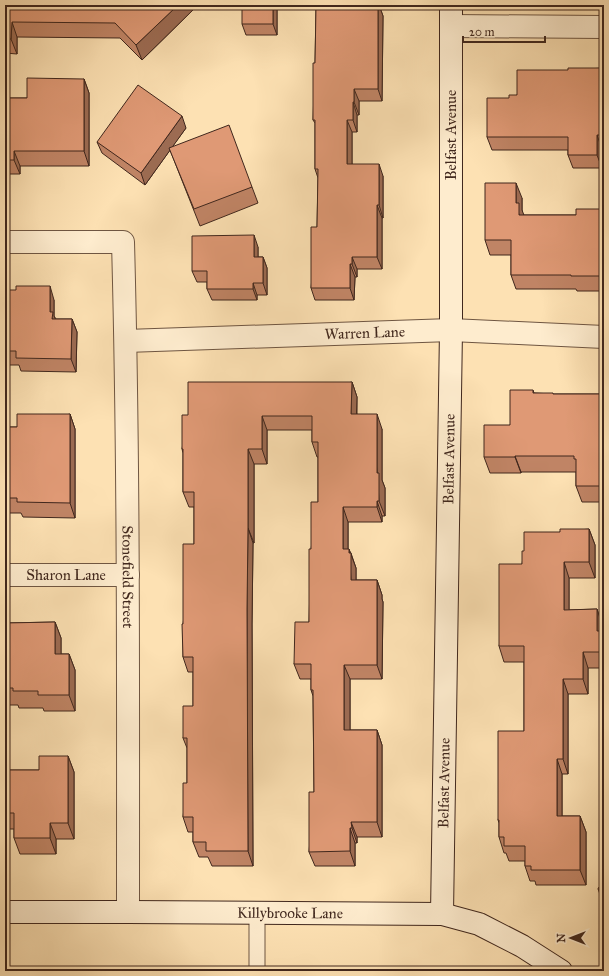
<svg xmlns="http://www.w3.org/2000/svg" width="609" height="976" font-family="'IM FELL Great Primer',serif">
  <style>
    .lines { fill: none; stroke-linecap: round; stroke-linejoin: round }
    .lane-casing { stroke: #6f5642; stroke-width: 17 }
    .street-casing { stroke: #6f5642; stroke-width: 24 }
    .secondary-casing { stroke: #40271d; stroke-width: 24 }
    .lane { stroke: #feecce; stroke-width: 15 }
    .street { stroke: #feecce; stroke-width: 22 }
    .secondary { stroke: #feecce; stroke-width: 22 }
    .wall { fill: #c08465; stroke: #40271d }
    .shaded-wall { fill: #9c6b52; stroke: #40271d }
    .building { fill: #df9975; stroke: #40271d }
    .labels { text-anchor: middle; stroke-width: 3.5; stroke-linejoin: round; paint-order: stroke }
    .street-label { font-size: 15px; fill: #40271d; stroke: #feecce }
  </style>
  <rect width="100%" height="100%" fill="#fde1b3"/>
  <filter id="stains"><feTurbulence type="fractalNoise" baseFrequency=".005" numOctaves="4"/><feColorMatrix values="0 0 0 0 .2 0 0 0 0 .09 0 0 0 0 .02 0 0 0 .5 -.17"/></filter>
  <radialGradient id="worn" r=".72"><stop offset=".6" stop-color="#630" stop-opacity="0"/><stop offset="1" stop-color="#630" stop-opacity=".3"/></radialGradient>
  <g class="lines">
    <defs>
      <path id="lane" d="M257 913V971"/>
      <g id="street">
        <path d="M451 26 604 27"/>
        <path id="s1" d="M5 242H123C129 465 128 688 128 912"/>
        <path id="s2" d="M126 341 451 330 604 337"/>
        <path id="s3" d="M5 575H128"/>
      </g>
      <g id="secondary">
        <path id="s4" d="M5 912H128L442 914 479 924 522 946 561 971"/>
        <path id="s5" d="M442 914 451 330V5"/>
      </g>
    </defs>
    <use href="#lane" class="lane-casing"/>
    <use href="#street" class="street-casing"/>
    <use href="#secondary" class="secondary-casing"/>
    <use href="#lane" class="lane"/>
    <use href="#street" class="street"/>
    <use href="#secondary" class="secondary"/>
  </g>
  <path class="wall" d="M5 5H198L142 60 120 38 17 37V54L5 53Z
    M277 5V35H246L242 24Z
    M315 5H379L383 16 382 101H359V115H357V132H352V164L383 176V218H382V269H357V277H355L354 300H315L311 288 317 227 318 178 315 169V123L313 120 315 63 316 10Z
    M604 68V149H602V168H573L568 155V150H492L487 137 509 98 517 95 568 70Z
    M84 79 89 93V166H20V174H5V98H27Z
    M186 128 172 147 252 187 258 203 200 226 170 150 145 185 102 153 97 142Z
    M522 198V210L523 215H576L604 209V291H577L576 289H516L511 275V255H490L485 240Z
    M258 247V257H263L267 268V295H257V300H212L207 289V282H197L192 271Z
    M5 290 54 300V316L56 319H72L77 332 76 372 21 371 19 365H5Z
    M352 382 357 397V414L382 429V480L385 488V516H382V522H348V549L351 553 356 568V580H377L382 595V599L383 602 382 679H350V730H377L382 745V837H357V843H355V866H315L309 852 314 792 313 696 311 690V679H300L294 664 309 622 311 549 318 502V457H317L312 442V430H267V464H254V543H253L252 624 253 866H212L208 857H199L193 842V832H188L183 817 187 783V748L183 738 193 706V672H188L183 657V624L194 544V507H189L183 492V453L182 449 188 415Z
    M533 390 534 393 553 394H603L604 397V502H582L576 486V472H521V473H490L484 457 510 425Z
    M70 414 75 429V518L23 517 21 513H5V427H17Z
    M589 529 595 545V578H569V610L597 609 602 625V631H604V668H588V694H568V774H562V816H580L586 832V885H536L535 881H530L525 866V861H509L506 853H504L499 837V823L498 820 524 731V662H504L499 646 522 564 524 551 560 532Z
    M55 622 61 638V654H69L75 670V711H44L43 708H19L18 705H5V623Z
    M68 756 74 772V839H56V854H20L14 838V829H5V770H39Z
    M604 879V905L598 889Z
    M604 912V923L601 916Z"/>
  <path class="shaded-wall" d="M178 5H198L142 60 136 45Z
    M273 5H277V35L273 24Z
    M378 5H379L383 16 382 101 378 89Z
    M12 22 17 37V54L11 39Z
    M84 79 89 93V166L84 151Z
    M354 89 359 101V115L354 102Z
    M353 102 357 115V132L353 120Z
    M182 116 186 128 145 185 141 173Z
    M347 120 352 132V176L347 164Z
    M597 135 602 149V168L597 155Z
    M14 151 20 166V174L14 160Z
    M379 164 383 176V218L379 205Z
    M516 183 522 198V210L525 218 519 215 516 203Z
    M377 205 382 218V269L377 257Z
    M254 235 258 247V268L254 257Z
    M603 250 604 252V278L603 276Z
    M263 257 267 268V295L263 283Z
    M352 257 357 269V277L352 264Z
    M350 264 355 277 354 300 350 288Z
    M253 283 257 295V300L253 289Z
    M50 286 54 300V316L58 325 57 332 50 312Z
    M72 319 77 332 76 372 71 359Z
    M352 382 357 397 356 429 351 414Z
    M603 394 604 397V424L603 420Z
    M70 414 75 429V518L70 503Z
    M377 414 382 429V480L385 488V516L379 501 377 467Z
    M262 416 267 430V464L262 449Z
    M248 449 254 464V543L248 528Z
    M515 456 521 472V473L515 457Z
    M603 459 604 462V488L603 486Z
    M377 501 382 516V522L377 507Z
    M343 507 348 522V564L343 549Z
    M248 528 253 543 252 624 253 866 248 851 247 609Z
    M589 529 595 545V578L589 562Z
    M349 549 356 568V595L351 580Z
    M564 562 569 578V625L564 610Z
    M377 580 382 595V599L383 602 382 679 377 665Z
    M597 609 602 625V646L597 631Z
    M55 622 61 638V670L55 654Z
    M583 652 588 668V694L583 679Z
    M69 654 75 670V711L69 695Z
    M344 665 350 679V745L344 730Z
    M563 679 568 694V774L563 759Z
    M377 730 382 745V837L377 822Z
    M68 756 74 772V839L68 823Z
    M557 759 562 774V832L557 816Z
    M580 816 586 832V885L580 870Z
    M351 822 357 837V843L352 828Z
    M50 823 56 839V854L50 838Z
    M350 828 355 843V866L350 851Z"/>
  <path class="building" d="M5 5H178L136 45 115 23 12 22 11 39H5Z
    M242 5H273V24H242Z
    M315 5H378V89H354V102H353V120H347V164H379V205H377V257H352V264H350V288H311V227H317L318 169H315V120H313V63H315L316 6H315Z
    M568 68H604V135H597V155H568V137H487V98H509V95H517V70H568Z
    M27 78 84 79V151H14V160H5V98H27Z
    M138 85 182 116 141 173 97 142Z
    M229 125 252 187 194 209 169 148Z
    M485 183H516V203H519V215H576V209H604L603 276H571V275H511V240H485Z
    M254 235V257H263V283H253V289H207V271H192V236Z
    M16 286H50V312H53L52 319H72L71 359 16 358V351H5V290H16Z
    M188 382H352L351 414H377V473H379V501H377V507H343V549H349V553H351V580H377V665H344V730H377V822H351L352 828H350V851L309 852V792H314L313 690H311V664H294L295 622H309V549H311V502H318V442H312V416H262V449H248V528L247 609 248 851H206V842H193V817H183V783H187V738H183V706H193V657H183L182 624H183V544H194V492H183V449H182V415H188Z
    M510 390H533V393H553V394H603V420H604L603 486H576V459H574V456H515V457H484V425H510Z
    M17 414H70V503L17 502V498H5V427H17Z
    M560 529H589V562H564V610L597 609V631H604V652H583V679H563V759H557V816H580V870H531V866H525V846H504V837H499V820H498V731H524V646H499V564H522V551H524V532H560Z
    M55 622V654H69V695H38V691H13V688H5V623Z
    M39 756H68V823H50V838H14V813H5V770H39Z
    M604 879V893L598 889Z
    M604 912V918L601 916Z"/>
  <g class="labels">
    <g class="street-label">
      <text transform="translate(451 135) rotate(-90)" y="5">Belfast Avenue</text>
      <text dy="5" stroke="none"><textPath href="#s2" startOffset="239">Warren Lane</textPath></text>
      <text dy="5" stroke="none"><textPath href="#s5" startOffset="455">Belfast Avenue</textPath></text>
      <text dy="5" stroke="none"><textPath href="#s3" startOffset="61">Sharon Lane</textPath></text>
      <text dy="5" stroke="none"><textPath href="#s1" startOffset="453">Stonefield Street</textPath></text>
      <text dy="5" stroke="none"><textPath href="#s5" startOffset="131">Belfast Avenue</textPath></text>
      <text dy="5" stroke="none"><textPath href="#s4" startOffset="285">Killybrooke Lane</textPath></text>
    </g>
  </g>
  <rect width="609" height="976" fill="none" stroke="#fde1b3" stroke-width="20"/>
  <rect x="6" y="6" width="597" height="964" fill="none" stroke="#40271d" stroke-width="2"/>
  <rect x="10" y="10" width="589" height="956" fill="none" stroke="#40271d"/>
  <g transform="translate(571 938) rotate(270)" stroke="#feecce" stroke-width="3" paint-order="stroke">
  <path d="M0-3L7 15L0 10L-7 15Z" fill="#40271d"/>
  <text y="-6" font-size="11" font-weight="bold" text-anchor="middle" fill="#40271d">N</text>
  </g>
  <path d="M463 36v6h82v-6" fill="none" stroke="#40271d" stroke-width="2"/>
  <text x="469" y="36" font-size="12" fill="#40271d" stroke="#feecce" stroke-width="3" paint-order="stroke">20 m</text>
  <rect width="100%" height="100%" filter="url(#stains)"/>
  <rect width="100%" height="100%" fill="url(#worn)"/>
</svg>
